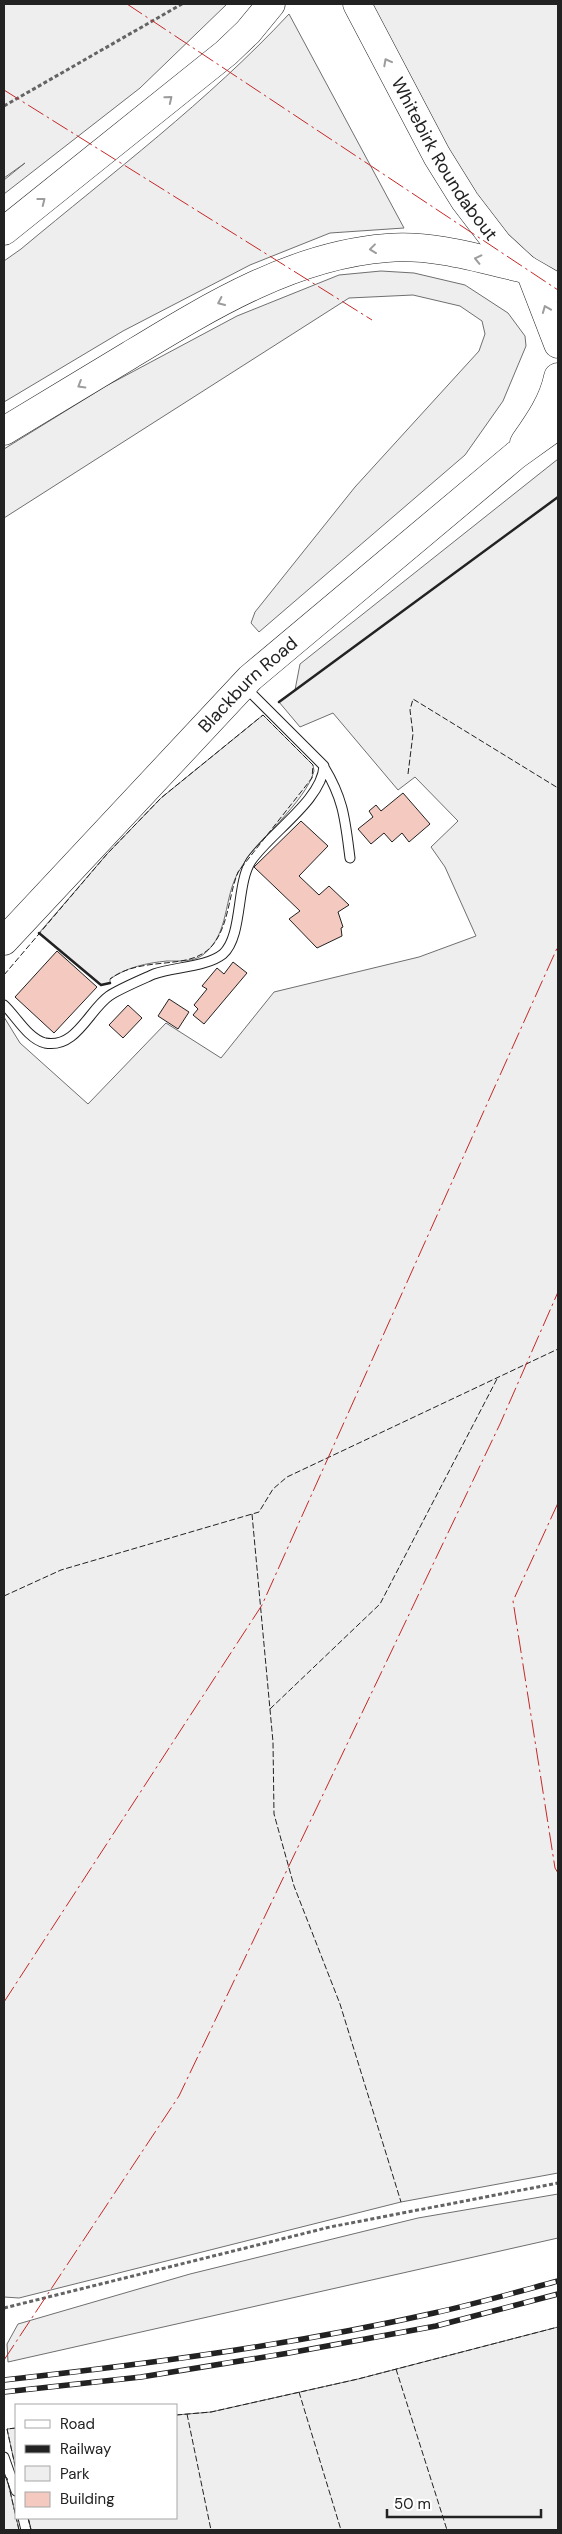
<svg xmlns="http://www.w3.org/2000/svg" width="562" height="2534" font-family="'DM Sans',sans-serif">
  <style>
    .green { fill: #eee; stroke: #6f6f6f }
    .building { fill: #f3c9c0; stroke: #222 }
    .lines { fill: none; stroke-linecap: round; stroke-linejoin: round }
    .lane-casing { stroke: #222; stroke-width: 11 }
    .primary-casing { stroke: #222; stroke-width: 29 }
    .highway-casing { stroke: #222; stroke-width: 29 }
    .path { stroke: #646464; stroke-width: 3; stroke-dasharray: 4 2.5; stroke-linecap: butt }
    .lane { stroke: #fff; stroke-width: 9 }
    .primary { stroke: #fff; stroke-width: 28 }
    .highway { stroke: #fff; stroke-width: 28 }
    .rail-casing { stroke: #222; stroke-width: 5.5 }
    .rail { stroke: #fff; stroke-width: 4; stroke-dasharray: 11; stroke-linecap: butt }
    .fence { stroke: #222; stroke-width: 1; stroke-dasharray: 6 2.5; stroke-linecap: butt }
    .wall { stroke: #222; stroke-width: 2.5 }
    .power { stroke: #c62828; stroke-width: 1; stroke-dasharray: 18 4 2.5 4; stroke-linecap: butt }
    .oneway { stroke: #9c9c9c }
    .labels { text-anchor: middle; stroke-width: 4; stroke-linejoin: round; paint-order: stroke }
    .street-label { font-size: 18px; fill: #222; stroke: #fff }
  </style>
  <rect width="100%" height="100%" fill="#fff"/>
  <path class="green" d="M4 4H227L140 88 4 194V180L25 163 4 178Z
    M358 4H558V288L498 244Z
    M289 14 404 228 330 233 250 265 123 331 4 402V261L21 249C112 173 208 101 289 14Z
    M381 271 414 273 465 285 508 313 525 336 526 346 503 401 465 455 259 632 251 623 255 612 355 487 479 351 485 334 482 321 460 306 413 295 349 298 4 518V449L106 386 237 316 339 275Z
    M558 459V2173L401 2202 19 2298 4 2297V1017L20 1043 88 1104 166 1023 221 1058 274 992 419 957 476 936 445 867 431 847 458 821 415 777 398 790 333 713 300 727 279 702 295 690 300 664Z
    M263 715 313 765 314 771C306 802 256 841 239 871 223 898 230 933 204 954 195 962 179 961 167 961 147 963 127 967 110 979V983L101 985 39 933 107 854 161 798Z
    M558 2194V2238L8 2362 7 2344 18 2324 190 2274 418 2218Z
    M558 2327V2530H31L28 2518H176V2415L211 2412 358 2379Z
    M16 2428V2470L7 2429Z
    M4 2476 7 2478 19 2530H4Z"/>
  <path class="building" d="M403 793 430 824 409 842 402 833 392 842 384 833 371 844 358 829 373 817 369 811 376 805 381 811Z
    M301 821 328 846 299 876 319 895 329 886 349 905 338 912 343 927 341 928 342 936 317 948 289 919 300 911 254 867Z
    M57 951 97 987 54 1033 15 997Z
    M233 962 247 973 204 1024 193 1015 198 1009 194 1005 207 989 202 986 217 968 224 974Z
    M169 999 189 1012 178 1029 158 1016Z
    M128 1005 142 1018 123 1038 109 1025Z"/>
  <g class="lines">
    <defs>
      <path id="lane" d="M324 767C344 800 345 820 350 858
        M4 1005C16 1016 28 1039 45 1043 76 1049 89 1010 109 996 119 989 143 979 154 974 173 967 207 967 223 954 243 936 236 884 251 861 270 833 322 800 324 766L245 687
        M4 2457 16 2491
        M23 2518 26 2530"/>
      <g id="primary">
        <path d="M531 274 558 344"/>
        <path d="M524 443C538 423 553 402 558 377"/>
        <path id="s1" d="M4 941 250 678 516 455 558 425"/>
      </g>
      <g id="highway">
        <path id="s2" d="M357 4 437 156 465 201 498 244 525 269 558 288"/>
        <path d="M4 231 226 53 248 32 271 4"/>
        <path d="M4 431C46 406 88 380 130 355 209 307 293 255 387 248 433 244 481 259 525 269"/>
      </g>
    </defs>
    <use href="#lane" class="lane-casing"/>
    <use href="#primary" class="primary-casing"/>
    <use href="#highway" class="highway-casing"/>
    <path class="path" d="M4 106 182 4
      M4 2308 330 2227 558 2183"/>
    <use href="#lane" class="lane"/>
    <use href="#primary" class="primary"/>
    <use href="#highway" class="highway"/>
    <defs>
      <path id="rail" d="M4 2380C148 2364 292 2345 434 2313 475 2304 517 2292 558 2281
        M4 2392 141 2377 289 2353 436 2326 558 2294"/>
    </defs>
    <use href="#rail" class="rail-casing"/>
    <use href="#rail" class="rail"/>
    <path class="fence" d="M408 774 413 734 410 710 413 699 558 788
      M4 975 107 854 161 798 263 715 313 765 312 778 238 872C229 894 229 922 215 942 193 974 145 953 110 979
      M252 1514 273 1742 274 1814 294 1886 340 2004 401 2202
      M4 1596 61 1570 259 1512 273 1489 287 1477 558 1349
      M270 1709 380 1604 498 1377
      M396 2369 447 2530
      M299 2392 341 2530
      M187 2414 211 2530
      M176 2415 211 2412 358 2379 558 2327
      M16 2428 7 2429 16 2470
      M4 2476 7 2478 19 2530
      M28 2518 31 2530"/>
    <path class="wall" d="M279 702 558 497
      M39 933 101 985 110 983"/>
    <path class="power" d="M127 4 558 290
      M4 90 372 320
      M558 1503 513 1601 555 1868 558 1873
      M4 2002 262 1605 558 946
      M4 2360 179 2096 500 1424 558 1292"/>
  </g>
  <defs><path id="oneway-chevron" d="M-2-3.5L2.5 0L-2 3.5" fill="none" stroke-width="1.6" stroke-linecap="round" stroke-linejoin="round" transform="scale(1.25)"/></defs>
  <g class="oneway">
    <use href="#oneway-chevron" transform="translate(387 62) rotate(-118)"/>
    <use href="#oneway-chevron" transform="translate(169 99) rotate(-39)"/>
    <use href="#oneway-chevron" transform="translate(42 201) rotate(-38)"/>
    <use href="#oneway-chevron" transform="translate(373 249) rotate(173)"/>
    <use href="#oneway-chevron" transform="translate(478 259) rotate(-167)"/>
    <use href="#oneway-chevron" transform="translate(221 302) rotate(155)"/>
    <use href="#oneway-chevron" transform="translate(546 309) rotate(-112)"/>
    <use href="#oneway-chevron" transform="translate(81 385) rotate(149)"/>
  </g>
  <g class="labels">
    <g class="street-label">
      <text dy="6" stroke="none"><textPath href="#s2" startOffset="178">Whitebirk Roundabout</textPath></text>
      <text dy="6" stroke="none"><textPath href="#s1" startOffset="354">Blackburn Road</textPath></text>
    </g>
  </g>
  <rect width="562" height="2534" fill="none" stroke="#222222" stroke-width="10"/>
  <rect x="15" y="2404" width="162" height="115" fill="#ffffff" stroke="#a7a7a7"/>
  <rect x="25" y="2420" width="25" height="8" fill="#ffffff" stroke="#a7a7a7"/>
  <text x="60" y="2429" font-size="15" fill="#222222">Road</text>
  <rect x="25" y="2445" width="25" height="8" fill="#222222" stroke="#a7a7a7"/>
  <text x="60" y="2454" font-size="15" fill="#222222">Railway</text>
  <rect x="25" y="2466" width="25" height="15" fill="#eeeeee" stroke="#a7a7a7"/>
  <text x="60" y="2479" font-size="15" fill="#222222">Park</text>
  <rect x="25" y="2492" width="25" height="15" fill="#f3c9c0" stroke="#a7a7a7"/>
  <text x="60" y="2504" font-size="15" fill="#222222">Building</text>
  <path d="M387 2509v8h154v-8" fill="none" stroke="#222222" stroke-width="2.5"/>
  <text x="394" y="2509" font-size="15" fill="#222222" stroke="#ffffff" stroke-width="4" paint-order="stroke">50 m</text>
</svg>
